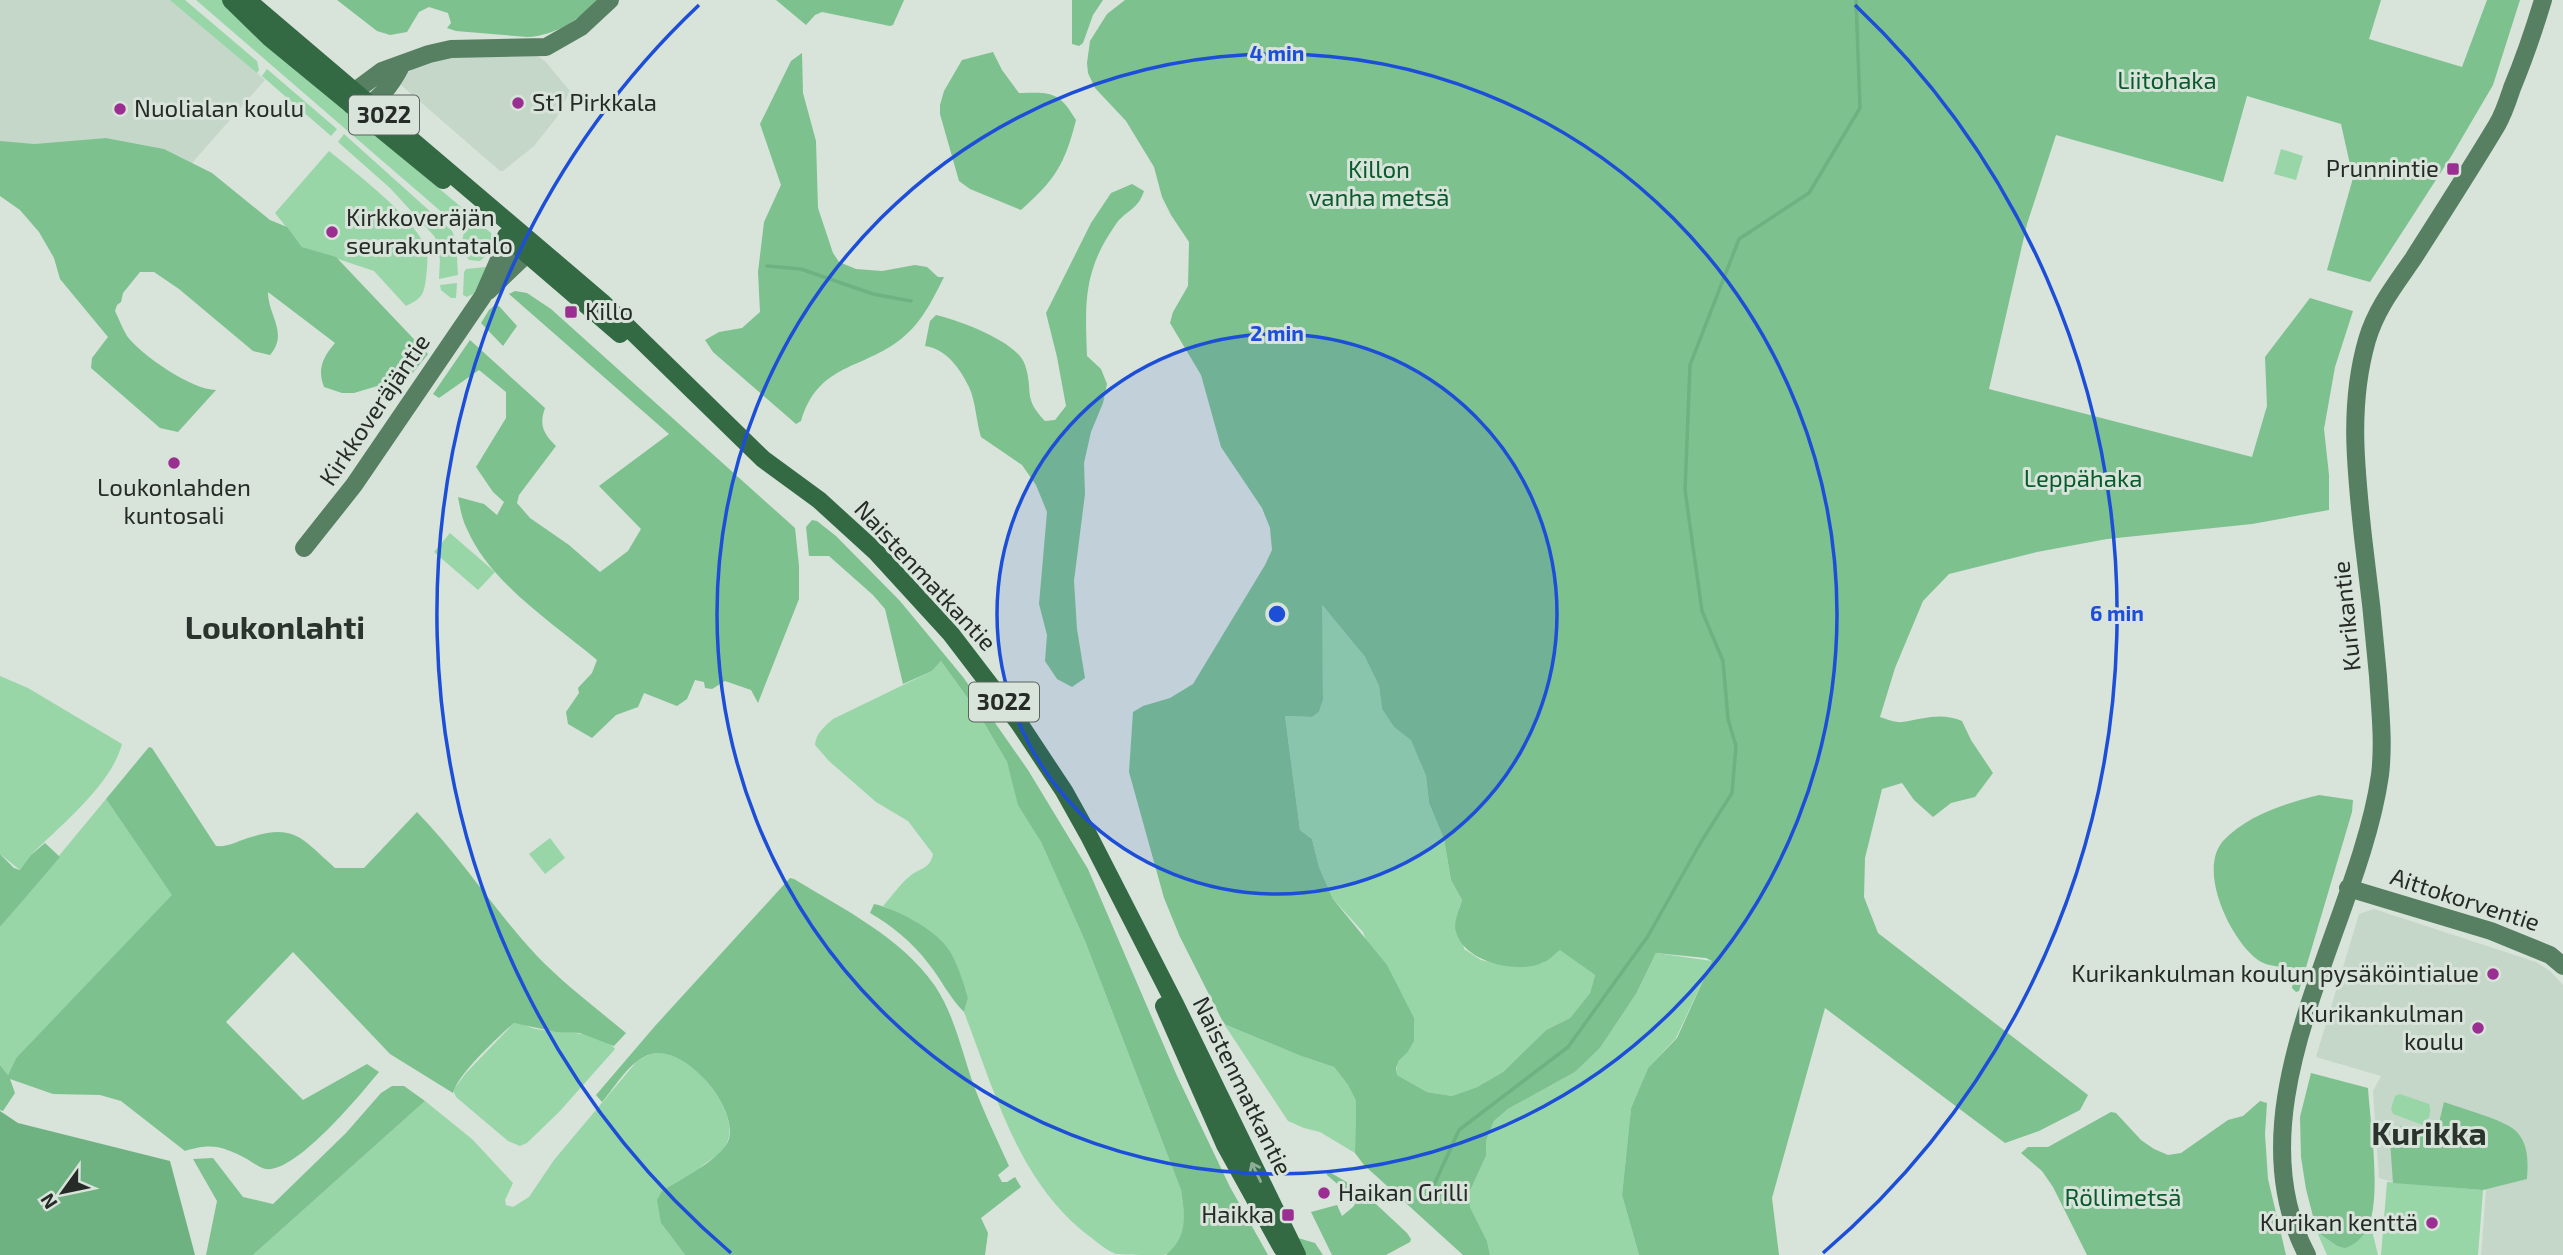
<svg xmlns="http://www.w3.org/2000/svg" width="2563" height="1255" font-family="'Exo 2',sans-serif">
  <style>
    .built { fill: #c5d7c9 }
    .green { fill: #98d6a8 }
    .forest { fill: #7dc18f; fill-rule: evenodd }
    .water { fill: #6eb281 }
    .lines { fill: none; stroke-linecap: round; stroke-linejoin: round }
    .stream { stroke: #6eb281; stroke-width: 3.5 }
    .secondary { stroke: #568061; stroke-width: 18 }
    .primary { stroke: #336a44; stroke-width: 18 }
    .oneway { stroke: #8ead96 }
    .ring { fill: none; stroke: #1d4ed8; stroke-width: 3.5 }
    .poi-dot { fill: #9b2f91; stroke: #d8e3da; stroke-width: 2.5 }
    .labels { text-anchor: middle; stroke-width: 6; stroke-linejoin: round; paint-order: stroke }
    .shield { fill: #d8e3da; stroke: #5c625d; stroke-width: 2 }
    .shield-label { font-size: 23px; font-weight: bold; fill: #272b28 }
    .park-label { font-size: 24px; fill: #095b2d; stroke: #d8e3da }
    .poi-label { font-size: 24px; fill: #272b28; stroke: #d8e3da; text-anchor: start }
    .street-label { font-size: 24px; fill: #272b28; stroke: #d8e3da }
    .district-label { font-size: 32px; font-weight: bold; fill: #2b332d; stroke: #d8e3da }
    .centre { fill: #1d4ed8; stroke: #d8e3da; stroke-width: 3.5 }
    .ring-label { font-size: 21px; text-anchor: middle; font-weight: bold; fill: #1d4ed8; stroke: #d8e3da; stroke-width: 6; stroke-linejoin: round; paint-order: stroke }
  </style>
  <rect width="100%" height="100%" fill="#d8e3da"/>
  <path class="built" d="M0 0H173L265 80 192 163 164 149 106 138 34 144 5 143 0 141Z
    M534 54 545 61 570 91 557 117 534 146 503 171H500L401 85V78L420 64 455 55Z
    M2374 909 2536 962 2550 971 2563 985V1255H2481L2486 1190 2393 1182 2379 1178 2373 1091 2381 1076 2316 1057 2359 914Z"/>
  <path class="green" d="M170 0H185L257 61 259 70 257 73Z
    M196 0H223L268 46 466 211 459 220 452 221Z
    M267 69 337 129 331 136 262 76Z
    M344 134 452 231 456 240 458 275 439 279 440 260 435 237 390 188 338 142Z
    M2281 149 2303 156 2296 180 2274 174Z
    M329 151C355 172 413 217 425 246 429 255 427 268 426 278 424 295 422 298 406 306L374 271 302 247 275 213Z
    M473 218 491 233 493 242 489 253 480 261 469 260C459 246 461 231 473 218Z
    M486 267 488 270 475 293 467 297 463 295 464 272 466 269Z
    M457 283 456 298H451L441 290 440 285Z
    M450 533 495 572 478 590 434 552Z
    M1321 604 1365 657 1379 686 1382 709 1394 727 1411 739 1426 776 1429 803 1444 839 1451 880 1462 900 1459 908 1464 949 1481 960 1505 965 1543 963 1560 949 1595 975 1590 993 1570 1018 1546 1030 1503 1072 1477 1087 1452 1096 1427 1092 1397 1075C1395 1064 1400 1060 1407 1053L1363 932 1333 899 1319 867 1312 839 1300 830 1285 716 1312 717 1319 712 1323 700Z
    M941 661 977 711 1007 762 1019 805 1041 842 1085 941 1181 1190C1184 1209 1191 1250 1163 1255 1155 1255 1123 1255 1116 1254 1107 1251 1097 1242 1089 1236 1018 1182 995 1092 964 1012L968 998 945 946 917 923 883 906C891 897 900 884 910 876 920 868 930 869 933 854L908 821 876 802 829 761 815 745C816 733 825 726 833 719L932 671Z
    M0 676 28 688 122 744C111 785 62 824 33 853 28 858 25 865 20 870L0 854Z
    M106 799 173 895 16 1058 8 1075 0 1065V927Z
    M550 838 565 858 545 874 529 854Z
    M1656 953 1712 961 1676 1038 1648 1068 1631 1108 1622 1195 1639 1255H1490L1487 1241 1470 1207 1469 1193 1486 1156V1141L1494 1121 1508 1109 1575 1072 1600 1048 1636 994Z
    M514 1023C523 1023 528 1027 536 1029 556 1033 603 1030 615 1049L560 1111 527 1143 520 1146 508 1141 456 1097 453 1090 466 1073Z
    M1224 1024 1301 1056 1334 1067 1348 1085 1356 1101 1355 1153 1320 1132 1304 1128 1288 1121Z
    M663 1052C670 1054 677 1056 683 1060 704 1073 737 1114 728 1140 724 1153 712 1158 702 1166 687 1178 672 1206 661 1223L685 1255H253L425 1101 472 1139 513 1183 505 1200 506 1205 513 1207 529 1197 554 1160 637 1061 650 1054Z
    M2400 1094 2429 1104C2432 1111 2429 1121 2423 1125L2393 1114 2391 1109 2395 1096Z
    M2387 1182 2483 1190 2478 1255H2381Z
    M2370 1222 2378 1255H2327L2317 1232 2337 1246 2366 1231Z"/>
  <path class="forest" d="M337 0H599C580 19 555 36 527 37L456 31 447 28 451 23 448 13 429 7 419 12 407 32 390 35 377 31Z
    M776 0H904L893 25 890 26 822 12 815 15 806 25Z
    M1072 0H1103L1093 15 1083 43 1079 46 1072 44Z
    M1125 0H2381L2369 39 2462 67 2487 0H2520L2493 85 2452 155 2370 282 2327 270 2353 178 2341 124 2247 96 2223 182 2056 135 2027 224 1989 389 2252 457 2267 406 2265 357 2310 298 2353 311 2335 367 2324 429 2329 475V510L2252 524 2107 539 2037 552 1949 574 1923 601 1895 668 1880 717C1886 719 1896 723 1902 722 1925 719 1939 712 1962 721L1971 740 1993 773 1975 797 1951 803 1933 817 1914 800 1902 783 1882 789 1865 858 1864 897 1878 933 2088 1095 2080 1110 2039 1131 2005 1143 1825 1008 1772 1198 1779 1255H1639L1622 1195 1631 1108 1648 1068 1677 1038 1712 961 1706 958 1656 953 1636 994 1600 1048 1575 1072 1508 1109 1494 1121 1486 1141V1156L1469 1193 1470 1207 1487 1241 1490 1255H1463L1364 1165 1355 1153 1356 1101 1348 1085 1334 1067 1301 1056 1224 1024 1180 937 1164 898 1129 772 1133 712 1143 706 1170 698 1193 684 1265 565 1272 550 1270 528 1262 508 1221 447 1201 375 1170 323 1173 312 1188 286 1189 242 1171 215 1162 197 1154 167 1126 121 1095 88 1088 73 1087 63 1090 41 1107 14ZM1322 605 1365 657 1379 686 1382 709 1394 727 1411 740 1426 776 1429 803 1444 839 1451 880 1462 900C1459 910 1453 923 1456 932 1464 962 1517 974 1542 963 1549 961 1555 953 1560 950L1595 975 1590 993 1570 1018 1546 1030 1503 1072 1477 1087 1452 1096 1427 1092 1397 1075 1396 1068 1399 1061 1407 1053 1414 1041V1018L1387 965 1333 899 1319 867 1312 839 1300 830 1285 716 1312 717 1319 712 1323 700Z
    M993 52 1002 70 1019 93C1051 92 1059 91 1076 120 1065 164 1055 180 1021 210L970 189 959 181 940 114V105L944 91 962 60Z
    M802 53 803 93 816 141 818 208 833 253 839 262 856 269 882 271 915 265 927 267 938 277H944C932 301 920 326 897 342 858 370 818 365 801 421L796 424 713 352 705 340 719 332 742 328 760 312 758 272 764 222 781 185 760 124 791 61Z
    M106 138 164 149 212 173 270 220 287 227 302 247 336 257 428 354 412 374 384 384 354 393H342L324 387C317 369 323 357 335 343L268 292C268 316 289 333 270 355L253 351 179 289 154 272H140L123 293 121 302 117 305 115 311C119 319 122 328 127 336 141 355 192 390 216 390L178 432 160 428 91 368 92 358 108 337 60 279 54 258 39 232 20 210 0 196V141L34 144Z
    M1132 184 1144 191C1138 210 1126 210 1116 224 1083 271 1085 302 1087 356L1101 369 1107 384 1103 403 1091 432 1084 463 1085 494 1074 581 1077 629 1085 678 1072 687 1057 679 1045 661 1047 635 1039 604 1047 512 1036 485 1022 465 981 437C976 421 976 402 969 387 960 368 946 349 925 346L930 321 936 315C960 321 1017 341 1025 365 1034 392 1022 397 1045 421L1055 420 1066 406 1057 357 1046 313 1091 223 1111 193Z
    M515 291 527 293 551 309 795 528 799 566V599L758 703 751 690 725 681 712 689 705 688 704 682 695 680 687 699 677 706 644 693 638 707 616 715 592 738 568 724 566 712 579 693 578 688 592 673 597 660C553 623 490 583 467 529 462 519 460 508 458 497L484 504 497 515 504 502 493 492 476 467 506 418V392L479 370 439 398 433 394 470 340 545 408C539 425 543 433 556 446L519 495 517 503 530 518 569 545 600 572 628 551 641 529 599 486 669 434 509 294Z
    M495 305 499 306 517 326 503 346 481 323 489 310Z
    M812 520 817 521 836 536 900 601 963 677 1028 770 1088 869 1177 1076 1230 1187 1268 1255H1166C1188 1237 1185 1216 1181 1190L1085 941 1041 842 1018 805 1007 762 977 711 941 661 932 671 903 684 885 609 873 595 829 556H809L806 527Z
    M149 747 152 748 216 846C229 847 235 842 248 838 295 823 301 838 335 868H364L417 812C461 857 494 910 537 956 564 984 596 1008 626 1033L614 1046 580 1033 556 1032 514 1023C499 1036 457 1075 453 1093L390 1054 293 952 226 1022 303 1100 367 1064 379 1072C360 1095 296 1173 266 1169 260 1168 252 1162 247 1159 222 1146 212 1143 185 1151L121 1101 100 1095 53 1094 10 1079 15 1093 3 1111 0 1110V1065L8 1075 16 1058 172 895 106 799Z
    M2319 795 2353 800 2352 812 2299 991 2296 992 2292 988 2295 968C2283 967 2268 967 2258 960 2231 941 2197 871 2223 841 2246 816 2286 803 2319 795Z
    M45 843 60 857 0 927V854L14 868 20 870 31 855Z
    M790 878 794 879C843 909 901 937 935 986 955 1016 962 1053 974 1086 984 1113 997 1139 1009 1166L998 1175 1002 1182H1007L1015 1177 1021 1187 981 1218 988 1233 985 1255H685L661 1223 657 1200 662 1191C680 1180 723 1158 729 1139 738 1107 685 1044 651 1054 630 1060 616 1086 602 1102L596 1095 655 1026Z
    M874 904C896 909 932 928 946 946 957 960 963 982 968 998L964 1012C949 997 941 979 928 963 913 943 891 925 870 913Z
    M2311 1073 2368 1088C2370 1121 2383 1203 2366 1231 2361 1239 2354 1245 2345 1248L2337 1246 2317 1232 2306 1189 2301 1157 2300 1117Z
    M392 1086H404L425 1101 253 1255H206L217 1201 193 1159 213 1158 243 1197 273 1204 346 1133 381 1093Z
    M2260 1101 2267 1103 2265 1134 2268 1179 2286 1255H2087L2053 1187 2042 1171 2021 1153 2028 1147H2048L2111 1112 2116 1113 2141 1140 2154 1149 2168 1155 2181 1153 2228 1120 2243 1116Z
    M2444 1102C2460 1108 2505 1120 2516 1131 2529 1144 2528 1163 2527 1179L2483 1190 2393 1183 2389 1126 2438 1127Z
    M1326 1170 1362 1191 1407 1233 1411 1239 1410 1242 1386 1255H1332L1311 1212 1337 1205 1342 1216 1353 1207 1357 1201 1327 1175Z
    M1298 1238 1315 1243 1323 1255H1305Z"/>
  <path class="water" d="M0 1111 18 1123 170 1161 195 1255H0Z"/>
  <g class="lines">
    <path class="stream" d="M767 266 801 269 873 294 911 301
      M1433 1187 1459 1130 1568 1047 1648 936 1701 842 1732 793 1736 746 1728 719 1723 661 1702 611 1685 490 1690 365 1739 239 1809 193 1860 108 1856 0"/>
    <path class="secondary" d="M351 105 355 91 382 71 429 54 451 49 546 47 581 27 610 0
      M357 111C379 101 390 87 401 66
      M488 291 535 246
      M304 548 354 485 483 296 501 255 519 233
      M2348 888 2491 931 2550 955 2563 966
      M2307 1255C2228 1105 2359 924 2380 775 2384 742 2380 709 2378 676 2374 629 2369 583 2363 537 2356 470 2348 406 2367 340 2376 309 2395 285 2413 259 2441 215 2470 170 2497 125 2504 113 2508 100 2512 88 2524 59 2534 30 2543 0"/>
    <path class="primary" d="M231 0 270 38 443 180
      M247 0 602 302 763 459 819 500 875 551 951 634 1019 723 1064 791 1088 834 1175 1004 1297 1255
      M506 236 620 334
      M1164 1006 1225 1145 1282 1248"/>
  </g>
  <defs><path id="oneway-shaft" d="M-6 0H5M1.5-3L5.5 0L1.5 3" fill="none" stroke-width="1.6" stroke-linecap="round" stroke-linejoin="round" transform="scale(1.75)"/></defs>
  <use class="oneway" href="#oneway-shaft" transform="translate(1256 1172) rotate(-116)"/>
  <circle cx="1277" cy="614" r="280" fill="#1d4ed8" fill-opacity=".12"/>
  <g class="ring">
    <circle cx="1277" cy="614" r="280"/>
    <circle cx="1277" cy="614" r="560"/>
    <path d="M731 1253A840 840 0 0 1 699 5M1855 5A840 840 0 0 1 1823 1253"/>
  </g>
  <g class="poi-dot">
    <circle cx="518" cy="103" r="7"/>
    <circle cx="120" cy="109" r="7"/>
    <rect x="2446" y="162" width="14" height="14" rx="3.5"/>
    <circle cx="332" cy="232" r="7"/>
    <rect x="564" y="305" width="14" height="14" rx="3.5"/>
    <circle cx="174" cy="463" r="7"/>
    <circle cx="2493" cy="974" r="7"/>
    <circle cx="2478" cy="1028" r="7"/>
    <circle cx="1324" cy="1193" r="7"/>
    <rect x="1281" y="1208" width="14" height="14" rx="3.5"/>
    <circle cx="2432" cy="1223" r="7"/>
  </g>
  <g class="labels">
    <g class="shield">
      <rect x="349" y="95.5" width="70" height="39" rx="5"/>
      <rect x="969" y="682.5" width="70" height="39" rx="5"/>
    </g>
    <g class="shield-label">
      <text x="384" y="123">3022</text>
      <text x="1004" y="710">3022</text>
    </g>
    <g class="park-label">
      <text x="2167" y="89">Liitohaka</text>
      <text x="1379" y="178">Killon<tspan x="1379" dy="28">vanha metsä</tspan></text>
      <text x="2083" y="487">Leppähaka</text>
      <text x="2123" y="1206">Röllimetsä</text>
    </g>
    <g class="poi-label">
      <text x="532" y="111">St1 Pirkkala</text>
      <text x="134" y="117">Nuolialan koulu</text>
      <text x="2439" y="177" text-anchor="end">Prunnintie</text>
      <text x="346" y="226">Kirkkoveräjän<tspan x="346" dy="28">seurakuntatalo</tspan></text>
      <text x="585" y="320">Killo</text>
      <text x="174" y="496" text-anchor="middle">Loukonlahden<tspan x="174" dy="28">kuntosali</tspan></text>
      <text x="2479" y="982" text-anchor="end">Kurikankulman koulun pysäköintialue</text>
      <text x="2464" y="1022" text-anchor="end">Kurikankulman<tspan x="2464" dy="28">koulu</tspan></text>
      <text x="1338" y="1201">Haikan Grilli</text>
      <text x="1274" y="1223" text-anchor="end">Haikka</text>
      <text x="2418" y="1231" text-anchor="end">Kurikan kenttä</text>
    </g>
    <g class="street-label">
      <text transform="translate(375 410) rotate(-56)" y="8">Kirkkoveräjäntie</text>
      <text transform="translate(925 576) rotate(47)" y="8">Naistenmatkantie</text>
      <text transform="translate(2347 616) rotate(-96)" y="8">Kurikantie</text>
      <text transform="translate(2465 900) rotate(18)" y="8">Aittokorventie</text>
      <text transform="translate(1242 1086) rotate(64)" y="8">Naistenmatkantie</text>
    </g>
    <g class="district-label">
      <text x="275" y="639">Loukonlahti</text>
      <text x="2429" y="1145">Kurikka</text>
    </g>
  </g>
  <circle cx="1277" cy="614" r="10" class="centre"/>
  <g class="ring-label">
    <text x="1277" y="61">4 min</text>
    <text x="1277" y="341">2 min</text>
    <text x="2117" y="621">6 min</text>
  </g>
  <g transform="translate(63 1192) rotate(237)" stroke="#d8e3da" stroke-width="5" paint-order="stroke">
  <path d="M0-5L12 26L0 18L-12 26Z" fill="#272b28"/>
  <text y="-10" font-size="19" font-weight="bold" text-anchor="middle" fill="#272b28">N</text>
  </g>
</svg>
